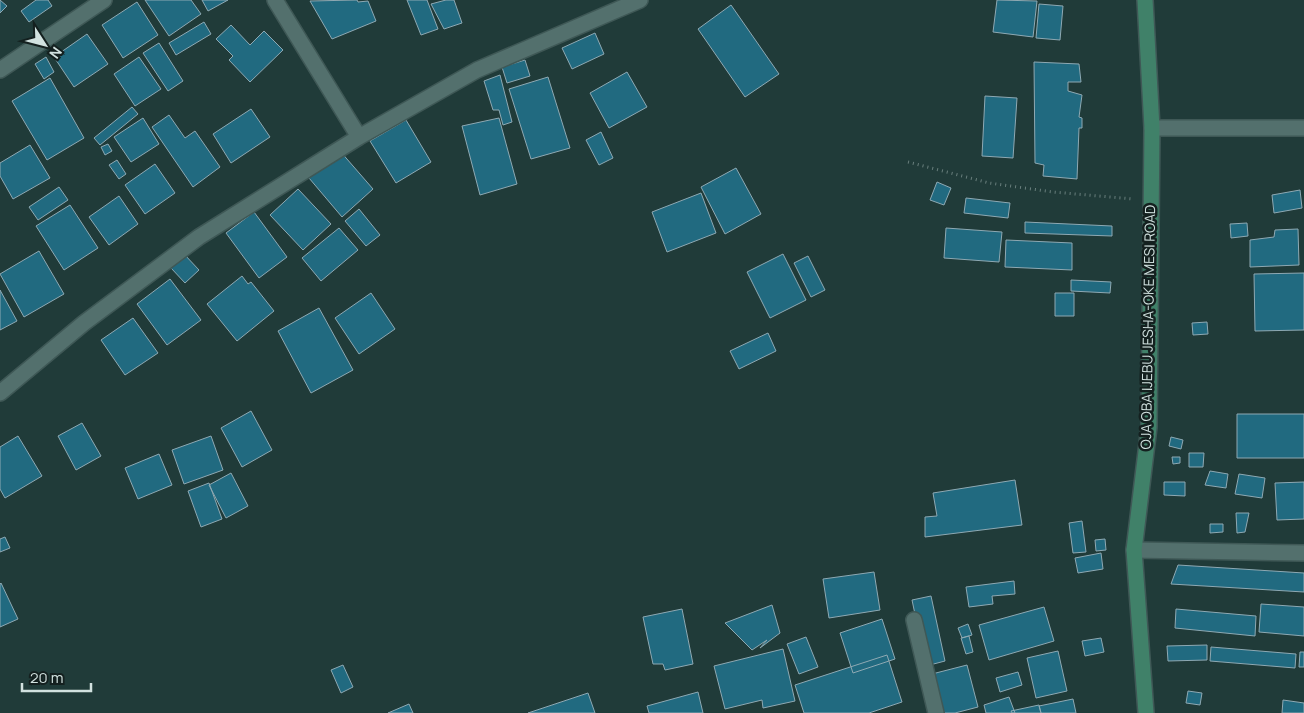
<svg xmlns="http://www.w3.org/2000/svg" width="1304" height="713" font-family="Manrope,sans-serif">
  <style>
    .building { fill: #216a80; stroke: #8ea9b3 }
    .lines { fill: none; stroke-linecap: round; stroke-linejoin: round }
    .street-casing { stroke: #3f5856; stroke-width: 18 }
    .secondary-casing { stroke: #3f5856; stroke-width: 18 }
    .path { stroke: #697f7d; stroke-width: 3; stroke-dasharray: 1 4; stroke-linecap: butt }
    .street { stroke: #53706d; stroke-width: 15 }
    .secondary { stroke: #408169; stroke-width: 15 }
    .labels { text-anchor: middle; stroke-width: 5; stroke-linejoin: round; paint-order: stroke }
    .street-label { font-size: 14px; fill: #d2e2e0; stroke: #14201f }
  </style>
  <rect width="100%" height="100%" fill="#203b39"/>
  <path class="building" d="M0 0 7 6 0 13Z
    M36 0H48L52 6 29 22 21 11Z
    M145 0H191L201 14 169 36Z
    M202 0H228L208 11Z
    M357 0 358 2 368 1 376 21 332 39 310 1Z
    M407 0H427L438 29 421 35Z
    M446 0H454L462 23 444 29 431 4Z
    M997 0 1037 1 1033 37 993 32Z
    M137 2 158 35 123 58 102 25Z
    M1039 4 1063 6 1060 40 1036 38Z
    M731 5 779 74 745 97 698 29Z
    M204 22 211 34 176 55 169 43Z
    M231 25 250 45 264 31 283 50 250 82 229 60 233 56 216 39Z
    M595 33 604 54 572 69 562 48Z
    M87 34 108 64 74 87 54 57Z
    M159 43 183 81 168 91 143 53Z
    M46 57 54 72 44 79 35 64Z
    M139 57 161 89 135 106 114 74Z
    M525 60 530 76 507 83 502 67Z
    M1034 62 1079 64 1081 82H1068V91L1082 95 1079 117 1082 118V128H1079L1077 179 1043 176 1044 165 1035 163Z
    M627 72 647 107 609 128 590 93Z
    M500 75 512 122 503 125 499 110H493L484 81Z
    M548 77 570 148 531 159 509 89Z
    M50 78 84 138 47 160 12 101Z
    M985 96 1017 98 1013 158 982 156Z
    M132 107 138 114 100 145 94 138Z
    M251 109 270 137 231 163 213 134Z
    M169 115 185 138 195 131 220 167 193 187 152 127Z
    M143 118 159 144 131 162 114 137Z
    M499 118 517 184 480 195 462 126Z
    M406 120 431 162 396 183 370 141Z
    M601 132 613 158 599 165 586 140Z
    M108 144 112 151 105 155 101 147Z
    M30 145 50 178 13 199 0 176V163Z
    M340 151 373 189 342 217 309 178Z
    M117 160 126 174 119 179 109 165Z
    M155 164 175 193 145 214 125 185Z
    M736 168 761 214 725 234 701 187Z
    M937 182 951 188 944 205 930 200Z
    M59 187 68 200 38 220 29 207Z
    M298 189 331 224 303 250 270 215Z
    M1300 190 1302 208 1274 213 1272 195Z
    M701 193 716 233 667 252 652 212Z
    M119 196 138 224 109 245 89 217Z
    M966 198 1010 203 1008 218 964 213Z
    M70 205 98 248 64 270 36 226Z
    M359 209 380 235 366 246 345 221Z
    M254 212 287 257 259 278 226 233Z
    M1025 222 1112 226V236L1025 233Z
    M1247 223 1248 236 1231 238 1230 224Z
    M339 228 358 250 321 281 302 258Z
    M946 228 1002 232 999 262 944 258Z
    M1298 229 1299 265 1250 267V240L1274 237 1275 230Z
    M1006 240 1072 243V270L1005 267Z
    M39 251 64 294 24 317 0 274Z
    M184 254 199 270 185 283 171 268Z
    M783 254 806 300 770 318 747 272Z
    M808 256 825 290 811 297 794 263Z
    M1304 273V330L1255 331 1254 274Z
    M242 276 248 284 251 282 274 311 237 341 207 304Z
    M170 279 201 320 167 345 137 304Z
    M1071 280 1111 282 1110 293 1071 291Z
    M0 290 17 321 0 330Z
    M371 293 395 329 359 354 335 318Z
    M1055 293H1074V316H1055Z
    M319 308 353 370 311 393 278 331Z
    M133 318 158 353 125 375 101 340Z
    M1207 322 1208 334 1193 335 1192 323Z
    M768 333 776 351 739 369 730 351Z
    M251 411 272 450 242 467 221 428Z
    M1237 414H1304V458H1237Z
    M82 423 101 456 76 470 58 436Z
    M18 436 42 476 5 498 0 489V447Z
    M211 436 223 470 184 484 172 450Z
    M1171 437 1183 440 1181 449 1169 446Z
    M1189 453H1204L1203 467H1189Z
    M159 454 172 485 138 499 125 468Z
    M1172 457H1180V463L1173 464Z
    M1210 471 1228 474 1226 488 1205 485Z
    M231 473 248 506 226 518 209 485Z
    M1239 474 1265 478 1262 498 1235 494Z
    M1015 480 1022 525 925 537V517L937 516 933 493Z
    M1164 482H1185V496L1164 495Z
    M1304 482V519L1277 520 1275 483Z
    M209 483 222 519 201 527 188 491Z
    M1236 513H1249L1245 532 1237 533Z
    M1082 521 1086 552 1073 553 1069 523Z
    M1210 524H1223V532L1210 533Z
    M5 537 10 548 0 552V539Z
    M1105 539 1106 550 1096 551 1095 540Z
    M1101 553 1103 569 1078 573 1075 558Z
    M1178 565 1304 573V592L1171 584Z
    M874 572 880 610 829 618 823 579Z
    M1014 581 1015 594 992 596 993 604 969 607 966 587Z
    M1 583 18 619 0 627V584Z
    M931 596 945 661 926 666 912 600Z
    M1261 604 1304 607V636L1259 632Z
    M772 605 780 633 760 648 767 640 752 650 725 623Z
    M1044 607 1054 641 989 660 979 625Z
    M682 609 693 664 665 670 663 664H653L643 617Z
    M1176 609 1256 616 1255 636 1175 628Z
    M882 619 895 659 853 673 840 633Z
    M968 624 972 635 962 638 958 628Z
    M969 636 973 652 966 654 961 638Z
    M806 637 818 667 799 674 787 644Z
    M1101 638 1104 652 1085 656 1082 641Z
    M1207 645V660L1168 661 1167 646Z
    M1211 647 1296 654 1295 668 1210 661Z
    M783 649 795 701 763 708 762 700 725 709 714 666Z
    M1058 651 1067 691 1036 698 1027 658Z
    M1300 652H1304V667H1299Z
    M887 655 902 702 869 713H804L795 685Z
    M343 665 353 687 341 693 331 670Z
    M967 665 978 707 955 713H942L932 674Z
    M1018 672 1022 685 1000 692 996 678Z
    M1188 691 1202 693 1200 705 1186 703Z
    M698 692 703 713H649L647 706Z
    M588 693 595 713H528Z
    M1009 697 1015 713H986L984 705Z
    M1073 699 1076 713H1041L1039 706Z
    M1283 700 1304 703V713H1282Z
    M409 704 413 713H388Z
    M1039 705 1041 713H1012L1011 711Z"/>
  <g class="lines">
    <defs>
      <path id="street" d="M275 0 359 137
        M0 70 104 0
        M1152 128H1304
        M0 393 84 323 199 237 359 137 477 70 640 0
        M1134 550 1304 553
        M914 620 936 713"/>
      <path id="secondary" d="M1145 0 1152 128 1149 427 1134 550 1146 713"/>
    </defs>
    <use href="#street" class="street-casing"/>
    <use href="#secondary" class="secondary-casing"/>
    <path class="path" d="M908 162 989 183 1053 192 1133 199"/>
    <use href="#street" class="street"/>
    <use href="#secondary" class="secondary"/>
  </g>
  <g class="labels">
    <g class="street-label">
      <text transform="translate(1148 327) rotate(-89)" y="5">OJA OBA IJEBU JESHA-OKE MESI ROAD</text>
    </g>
  </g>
  <g transform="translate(45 45) rotate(126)" stroke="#14201f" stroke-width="4" paint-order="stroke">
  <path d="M0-4L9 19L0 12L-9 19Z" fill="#d2e2e0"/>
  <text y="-8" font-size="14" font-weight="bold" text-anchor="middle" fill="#d2e2e0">N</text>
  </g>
  <path d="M22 683v8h69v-8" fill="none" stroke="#d2e2e0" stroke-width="2.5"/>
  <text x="30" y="683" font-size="15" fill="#d2e2e0" stroke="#14201f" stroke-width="4" paint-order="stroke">20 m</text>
</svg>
